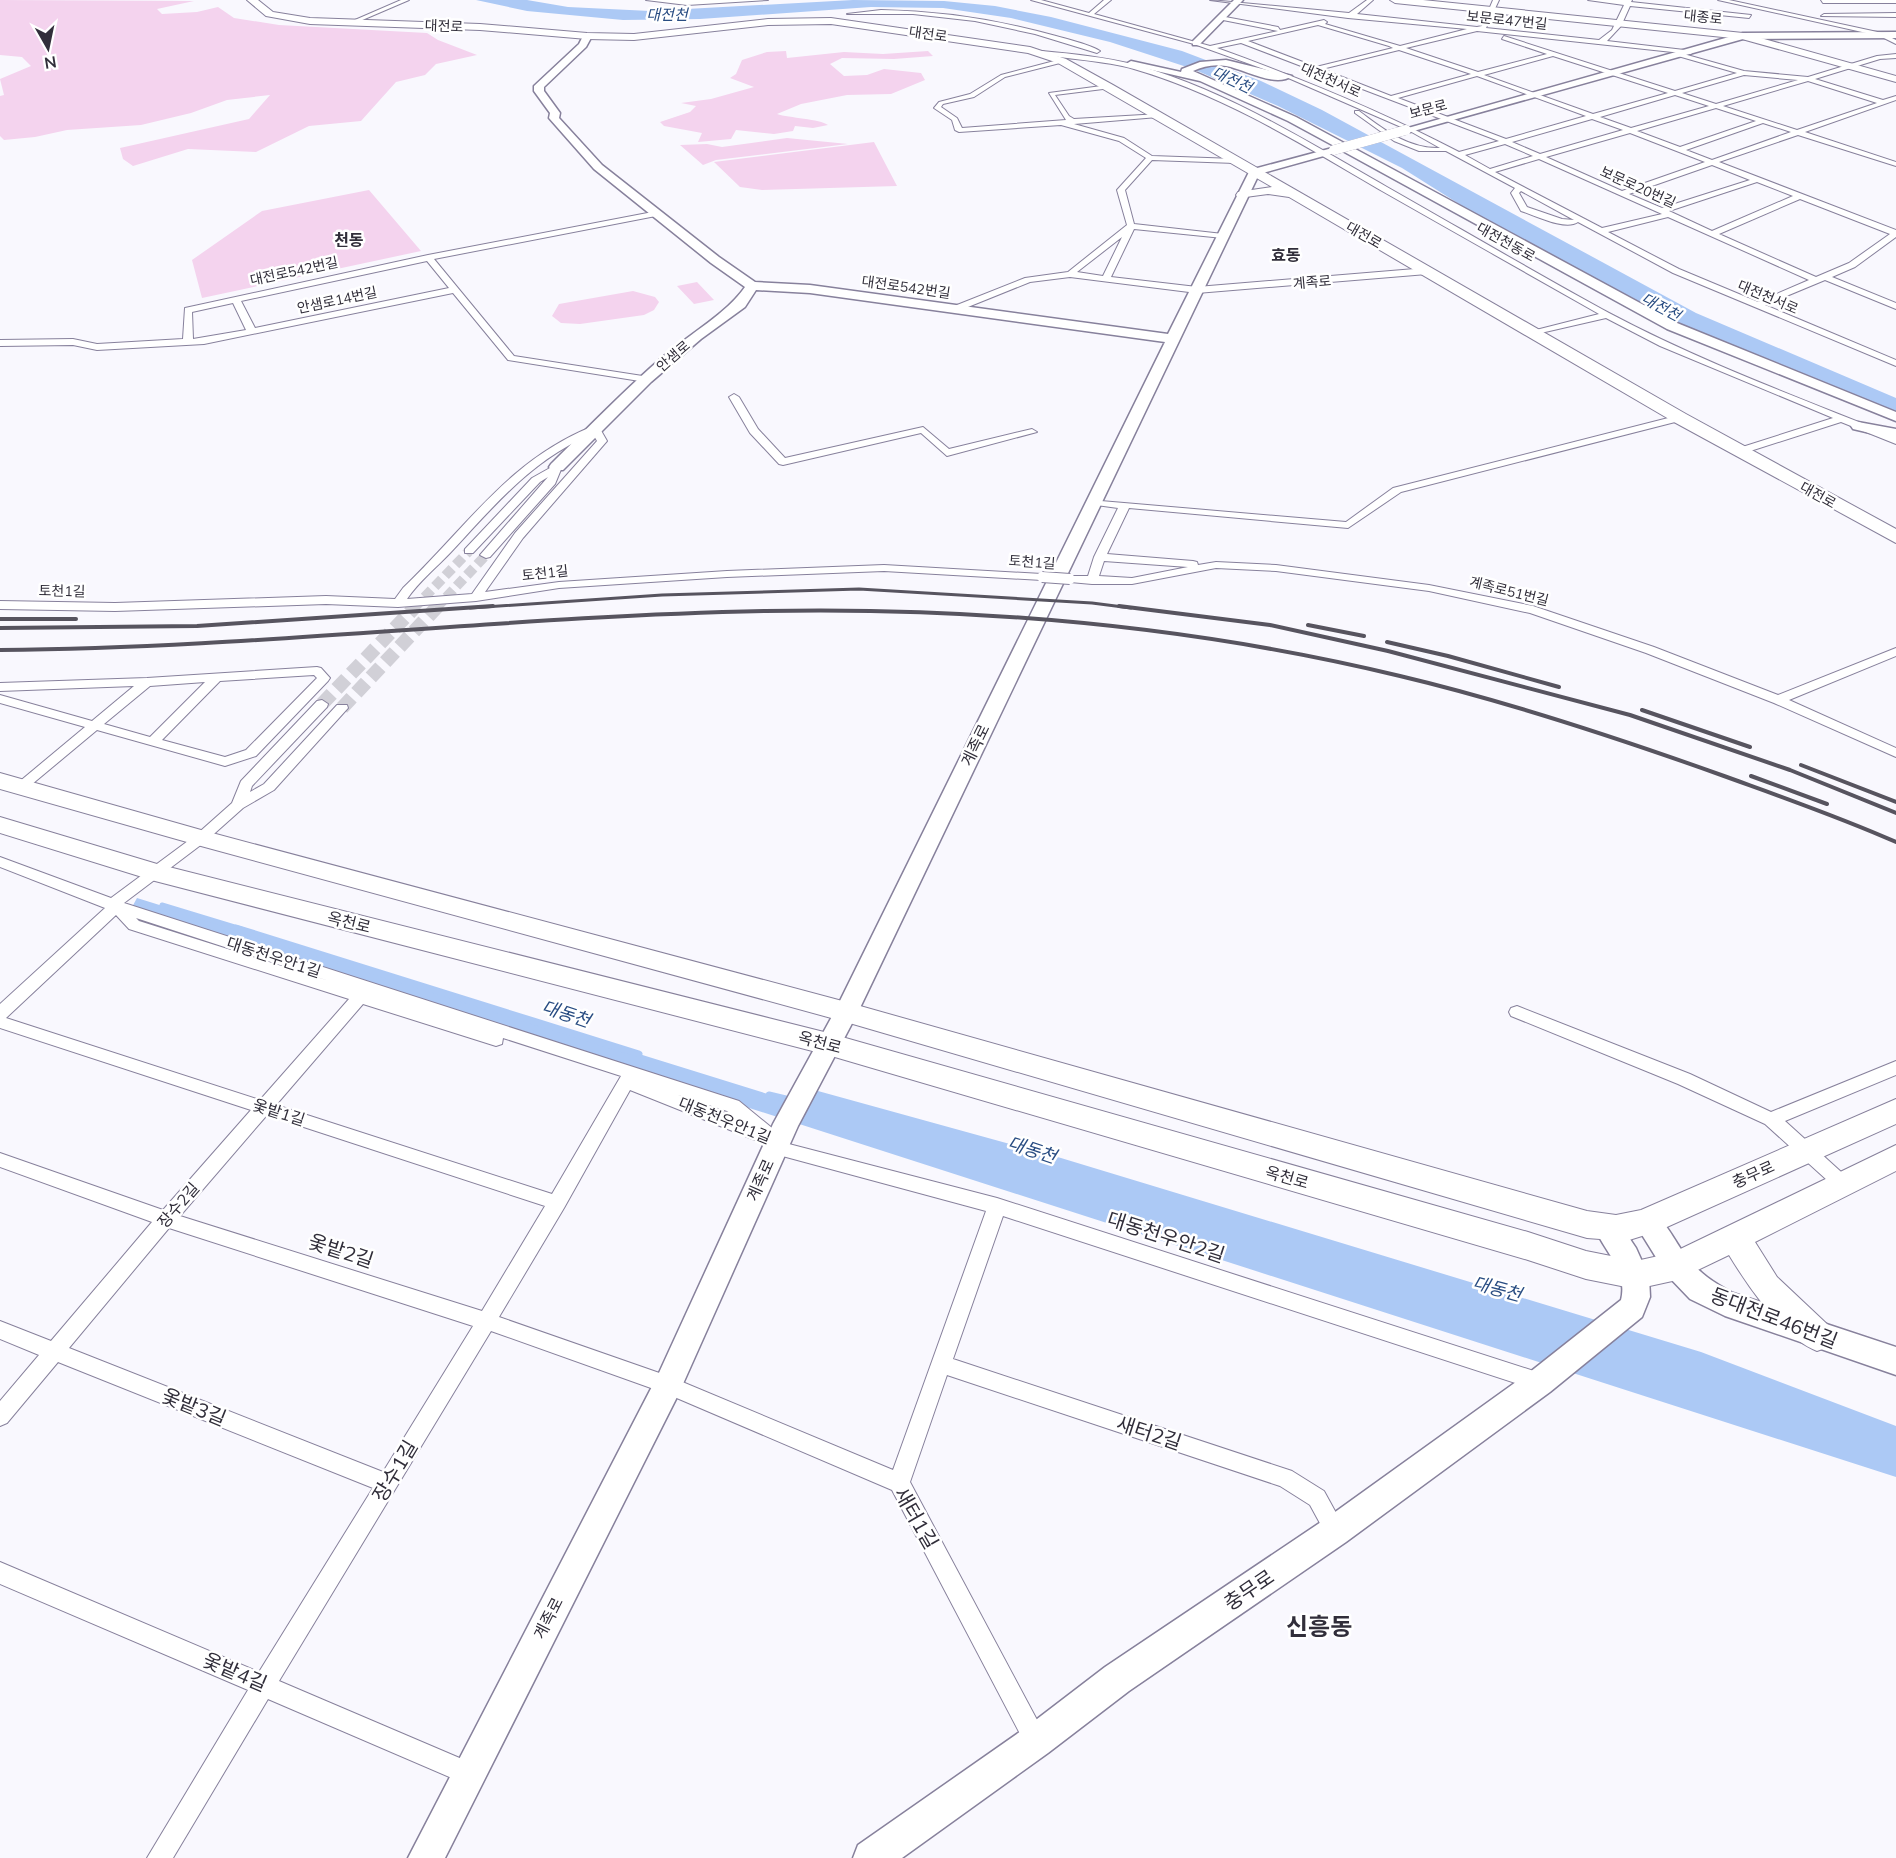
<svg xmlns="http://www.w3.org/2000/svg" width="1896" height="1858" font-family="Mulish,'Noto Sans KR',sans-serif">
  <style>
    .green { fill: #f4d3ee }
    .water { fill: #acc9f5 }
    .lines { fill: none; stroke-linecap: round; stroke-linejoin: round }
    .stream-far1 { stroke: #acc9f5; stroke-width: 5 }
    .stream { stroke: #acc9f5; stroke-width: 7 }
    .street-tunnel-far1 { stroke: #d1d0d7; stroke-width: 10; stroke-dasharray: 10 5; stroke-linecap: butt }
    .street-tunnel { stroke: #d1d0d7; stroke-width: 14; stroke-dasharray: 14 7; stroke-linecap: butt }
    .street-casing { stroke: #87819c; stroke-width: 2 }
    .secondary-casing { stroke: #87819c; stroke-width: 3 }
    .primary-casing { stroke: #87819c; stroke-width: 2 }
    .street { fill: #fff; fill-rule: evenodd }
    .secondary { fill: #fff; fill-rule: evenodd }
    .primary { fill: #fff; fill-rule: evenodd }
    .rail-far1 { stroke: #57545f; stroke-width: 3 }
    .rail { stroke: #57545f; stroke-width: 4 }
    .street-bridge-casing { stroke: #87819c; stroke-width: 12; stroke-linecap: butt }
    .secondary-bridge-casing { stroke: #87819c; stroke-width: 10; stroke-linecap: butt }
    .street-bridge { stroke: #fff; stroke-width: 10 }
    .secondary-bridge { stroke: #fff; stroke-width: 10 }
    .labels { text-anchor: middle; stroke-width: 5; stroke-linejoin: round; paint-order: stroke }
    .far-street-label { font-size: 14px; fill: #312e3a; stroke: #fff }
    .far-water-label { font-size: 15px; font-style: italic; fill: #284c82; stroke: #fff }
    .far-quarter-label { font-size: 16px; font-weight: bold; fill: #312e3a; stroke: #fff }
    .street-label { font-size: 16px; fill: #312e3a; stroke: #fff }
    .water-label { font-size: 18px; font-style: italic; fill: #284c82; stroke: #fff }
    .near-street-label { font-size: 20px; fill: #312e3a; stroke: #fff }
    .near-quarter-label { font-size: 24px; font-weight: bold; fill: #312e3a; stroke: #fff }
  </style>
  <rect width="100%" height="100%" fill="#f9f8fe"/>
  <path class="green" d="M0 0 194 1 157 9 162 14 197 12 218 7 234 18 279 25 427 33 438 40 477 55 436 64 425 75 396 82 361 121 309 126 256 152 188 149 133 166 123 159 120 148 249 119 270 95 227 100 191 113 141 125 67 130 35 137 4 140 0 136V96L4 95 0 79 31 66 22 57 0 55Z
    M786 51 787 58 844 52 883 54 928 51 933 56 894 59 842 58 830 64 844 76 867 75 884 69 921 73 925 80 891 94 847 95 801 104 777 114C789 118 820 119 828 125L813 128 795 126 793 131 774 134 736 130 731 139 698 142 702 133 664 126 660 122 690 112 696 106 681 103 711 99 754 87 730 78 736 74 742 60 767 52Z
    M787 138 848 144 716 160 703 165 680 145 707 144 722 147Z
    M874 142 897 186 762 190 740 187 714 162Z
    M369 190 421 251 202 298 192 260 262 211Z
    M697 282 714 300 694 304 677 286Z
    M633 291 655 297 659 302 654 310 644 315 580 324 561 323 552 316 559 304Z"/>
  <path class="water" d="M476 0H527L568 7 650 11 853 0 944 1 995 6 1051 17 1182 51 1261 81 1322 110 1696 313 1896 398V412L1680 325 1483 219 1402 168 1278 106 1193 69 1110 42 1011 18 943 8 871 7 700 19 623 20 527 11Z
    M137 898 797 1103 818 1091 1061 1158 1701 1352 1896 1426V1477L131 909Z"/>
  <g class="lines">
    <path class="stream-far1" d="M162 905 241 929"/>
    <path class="stream" d="M236 928 639 1054
      M769 1095 794 1101"/>
    <path class="street-tunnel-far1" d="M414 608 469 551
      M436 608 486 555"/>
    <path class="street-tunnel" d="M322 704 416 606
      M342 708 438 606"/>
    <defs>
      <path id="street" d="M401 0H409L353 24 348 23Z
        M646 0H768L687 5Z
        M1031 0H1041L1089 13 1104 0H1111L1094 14 1210 46 1278 31 1218 19 1220 16 1278 27 1280 30 1324 20 1327 22 1325 24 1400 46 1467 29 1348 18 1210 0 1349 13 1367 0H1373L1357 14 1477 27 1482 26 1493 0H1499L1486 28 1599 40 1612 30 1624 5 1588 0H1632L1631 2 1751 15 1749 18 1630 6 1621 26 1607 41 1693 51 1691 54 1477 31 1406 48 1478 72 1547 54 1502 39 1504 36 1675 91 1737 73 1678 56 1680 53 1744 71 1808 77 1877 56 1896 54V58L1880 59 1815 79 1883 100 1896 96V100L1805 132 1896 162V166L1798 135 1719 162 1896 230V237L1855 267 1832 277 1896 303V309L1825 280 1765 305 1896 360V366L1673 273 1578 222C1565 231 1535 215 1521 211L1511 193 1515 188 1446 151H1419L1394 141 1355 113V111H1359C1383 129 1408 149 1440 148L1408 130 1286 77 1194 44ZM1318 25 1389 46 1393 48 1316 67 1248 41ZM1241 43 1309 69V71H1315L1499 141 1459 152C1381 111 1300 78 1217 48ZM1399 50 1471 74 1391 96 1322 69ZM1553 56 1668 93 1593 114 1484 75ZM1744 75 1798 80 1716 104 1682 93ZM1477 76 1586 116 1506 139 1398 98ZM1808 81 1877 103 1797 130 1723 106ZM1675 95 1709 106 1631 128 1600 117ZM1716 108 1756 121 1680 147 1637 131ZM1592 119 1623 130 1540 154 1512 142ZM1763 123 1791 132 1712 160 1686 150ZM1630 133 1705 162 1622 191 1546 157ZM1505 144 1533 156 1490 169 1465 155ZM1539 159 1662 214 1602 228 1495 172ZM1712 165 1750 180 1662 208 1629 194ZM1757 182 1793 196 1712 231 1669 211ZM1521 191 1574 220 1562 219 1527 207 1519 193ZM1800 199 1890 234 1849 263 1816 277 1719 234ZM1668 217 1809 280 1758 302 1679 269 1608 232Z
        M1718 0H1729L1882 33 1896 40V44L1880 36Z
        M1821 0H1896V3H1823Z
        M881 10C941 11 999 20 1056 36 1070 40 1088 44 1100 51L1097 53 1035 34 975 21 913 14H847Z
        M1896 13V17L1821 16 1824 14Z
        M1042 51C1074 54 1105 57 1136 65 1226 90 1306 141 1387 187 1461 229 1534 272 1609 313 1701 362 1800 398 1896 437V444L1841 422 1744 453H1736V449L1833 418 1660 346 1606 318 1532 335V331L1599 314C1527 273 1454 232 1382 191 1302 144 1223 95 1134 69 1103 60 1071 60 1040 54Z
        M1062 59 1064 62 1005 77 974 97 943 104 941 107 957 118 962 128 1066 120 1049 93 1109 85 1111 88 1055 95 1069 116 1074 119 1160 114 1158 117 1074 124 1124 138 1152 156 1235 159 1239 161 1235 163 1152 160 1125 190 1134 224 1223 234 1227 236 1223 238 1134 229 1111 277 1197 287 1427 268 1431 271 1427 274 1197 293 1070 277 1030 282 958 311H952V307L1025 278 1068 272 1127 225 1117 190 1146 158 1119 141 1061 125 959 132 955 130 952 120 934 108 939 102 970 94 1001 75ZM1122 237 1103 276 1077 272Z
        M658 211 662 213 661 215 434 259 514 356 649 377 651 379 646 382 508 360 453 293 204 344 97 350 73 345 0 346V340L73 339 97 344 183 339 185 308 428 255ZM427 261 449 288 255 328 241 301ZM233 303 246 330 193 339 192 312Z
        M734 394 739 397 758 429 785 458 923 427 949 449 1032 429 1037 432 947 456 921 433 783 465 779 464 750 433 729 397Z
        M1680 415 1683 416V420L1401 492 1348 528 1129 508 1107 554 1193 561 1197 562 1198 565 1216 562 1276 565 1429 585 1533 606 1654 647 1778 695 1896 648V656L1789 700 1896 748V757L1774 703 1646 653 1530 613 1429 591 1276 571 1216 568 1132 584H1092L1070 582 1064 579 1070 576H1088L1094 557 1118 508 1089 504V500L1346 522 1393 488ZM1104 561 1188 567 1132 578 1099 576Z
        M591 427H599L607 441 523 538 485 592 559 582 727 571 884 565 1042 574 1048 577 1042 580 884 571 727 577 559 588 476 601 398 607 326 604 115 611 0 609V601L115 603 326 596 395 599 403 588C466 528 508 461 591 427ZM593 434 597 441 515 533 472 594 407 599C419 581 437 567 451 552 494 506 533 458 593 434Z
        M557 464 562 467 555 484 490 557 486 558 480 555 548 477 540 482 473 553H465V549L532 478Z
        M317 667 321 668 330 678 328 681 256 756 225 766 97 730 25 790 20 791 13 787 85 727 0 703V695L92 721 134 686 0 691V683L147 678ZM314 675 317 678 246 750 225 757 162 740 220 681ZM205 682 150 737 104 724 150 686Z
        M322 700 328 704 327 707 252 786 250 792 264 784 337 705H347L348 708 274 790 243 808 206 841 124 903 739 1101 783 1137 785 1143 997 1198 1540 1373 1547 1375 1550 1382 1547 1389 1540 1391 1003 1216 953 1359 1292 1471 1324 1491 1346 1531 1342 1538 1335 1542 1328 1538 1310 1505 1280 1486 947 1375 910 1482 1044 1733 1048 1741 1044 1749 1036 1753 1028 1749 892 1490 665 1393 491 1331 279 1681 476 1765 480 1773 476 1781 468 1785 268 1699 173 1858H147L248 1690 0 1584V1562L259 1672 373 1488 58 1362 7 1423 0 1426V1401L39 1355 0 1339V1321L51 1341 152 1222 0 1167V1153L163 1210 251 1110 0 1028V1004L105 908 0 867V857L111 898 196 835 232 803 241 781 317 701ZM116 915 129 929 349 999 260 1100 6 1018ZM136 918 329 981 139 921ZM363 1004 496 1046 502 1044 503 1038 621 1076 552 1194 276 1105ZM630 1090 755 1140 768 1144 769 1152 775 1154 986 1211 893 1470 668 1376 499 1317 564 1208ZM678 1095 727 1111 735 1117ZM267 1115 545 1206 482 1311 180 1216ZM169 1228 473 1326 383 1472 69 1348Z
        M1517 1006 1690 1074 1771 1112 1896 1061V1075L1785 1121 1850 1180 1853 1185 1850 1190 1844 1193 1838 1190 1765 1124 1678 1084 1511 1016 1509 1012 1511 1008Z"/>
      <path id="secondary" d="M1234 0H1243L1199 45H1193V41Z
        M1896 32V38L1743 39 1410 132 1401 130 1743 33Z
        M584 34 592 36 586 47 544 87V91L560 113 559 118 602 165 719 257 755 282 810 285 1168 334 1250 170 1336 147 1288 121 1200 81 1126 64 1131 61 1181 72 1182 69 1200 62 1226 60 1292 76C1275 88 1244 69 1226 66 1214 64 1204 66 1193 71L1296 117 1677 323 1896 412V421L1667 329 1339 149 1338 152 1259 174 858 1012 798 1126 678 1395 445 1858H408L658 1375 773 1124 835 1011 1165 342 810 293 756 290 745 307 701 339 651 382 563 470H551L549 467 551 464C589 427 625 389 665 355 690 334 727 313 745 287L711 263 594 169 549 118 550 113 534 91V86L579 44Z
        M1858 422 1896 429V439L1853 429 1851 426 1853 423Z
        M1647 1210C1665 1217 1674 1241 1686 1256 1699 1273 1714 1283 1733 1293L1896 1347V1375L1725 1316 1690 1299 1667 1275 1634 1222 1637 1214Z
        M1608 1217 1618 1221 1636 1248 1649 1277 1650 1297 1642 1317 1550 1392 1346 1542 1129 1691 1048 1753 902 1858H853L858 1845 1024 1729 1105 1667 1324 1520 1530 1372 1621 1300C1628 1272 1606 1253 1595 1229L1598 1221Z"/>
      <path id="primary" d="M247 0H258L273 12 310 18 480 24 587 33 634 34 768 19 831 18 1030 47 1066 59 1113 85 1686 414 1896 529V543L1674 422 1289 197 1268 194 1238 198 1236 195 1238 192 1272 187 1058 63 1028 53 831 24 768 25 634 40 587 39 480 30 310 24 266 16Z
        M1390 0H1423L1743 33 1896 76V82L1742 39 1395 3Z
        M0 773 201 830 846 1002 1587 1211 1616 1215 1641 1210 1896 1099V1124L1658 1231 1626 1241 1587 1238 846 1022 201 846 0 789Z
        M0 817 157 864 828 1033 1528 1232 1586 1251 1636 1261 1672 1253 1896 1145V1171L1755 1242 1777 1277 1828 1325 1833 1336 1828 1347 1817 1351C1783 1338 1748 1286 1729 1255L1677 1280 1636 1289 1586 1279 1528 1260 828 1055 155 881 0 833Z"/>
    </defs>
    <use href="#street" class="street-casing"/>
    <use href="#secondary" class="secondary-casing"/>
    <use href="#primary" class="primary-casing"/>
    <use href="#street" class="street"/>
    <use href="#secondary" class="secondary"/>
    <use href="#primary" class="primary"/>
    <path class="rail-far1" d="M470 608 662 595 859 589 1092 603 1131 608"/>
    <path class="rail" d="M1119 606 1270 625 1388 651 1630 715 1790 770 1896 813
      M0 619H76
      M1308 625 1364 636
      M0 628 197 626 493 606
      M1387 642 1448 656 1559 687
      M0 650C256 648 509 616 765 611 978 607 1193 626 1400 676 1510 702 1618 738 1724 776 1782 797 1840 817 1896 842
      M1642 710 1750 747
      M1801 765 1896 802
      M1751 776 1827 804"/>
    <defs>
      <path id="street-bridge" d="M1042 577 1070 579"/>
      <path id="secondary-bridge" d="M1334 150 1406 130"/>
    </defs>
    <use href="#street-bridge" class="street-bridge-casing"/>
    <use href="#secondary-bridge" class="secondary-bridge-casing"/>
    <use href="#street-bridge" class="street-bridge"/>
    <use href="#secondary-bridge" class="secondary-bridge"/>
  </g>
  <g class="labels">
    <g class="far-street-label">
      <text transform="translate(1703 17) rotate(6)" y="5">대종로</text>
      <text transform="translate(1507 20) rotate(6)" y="5">보문로47번길</text>
      <text transform="translate(444 26) rotate(2)" y="5">대전로</text>
      <text transform="translate(928 34) rotate(8)" y="5">대전로</text>
      <text transform="translate(1331 80) rotate(24)" y="5">대전천서로</text>
      <text transform="translate(1428 109) rotate(-15)" y="5">보문로</text>
      <text transform="translate(1638 187) rotate(24)" y="5">보문로20번길</text>
      <text transform="translate(1364 235) rotate(30)" y="5">대전로</text>
      <text transform="translate(1506 242) rotate(29)" y="5">대전천동로</text>
      <text transform="translate(294 271) rotate(-12)" y="5">대전로542번길</text>
      <text transform="translate(1312 282) rotate(-5)" y="5">계족로</text>
      <text transform="translate(906 287) rotate(8)" y="5">대전로542번길</text>
      <text transform="translate(1768 297) rotate(23)" y="5">대전천서로</text>
      <text transform="translate(337 300) rotate(-12)" y="5">안샘로14번길</text>
      <text transform="translate(673 356) rotate(-41)" y="5">안샘로</text>
      <text transform="translate(1818 495) rotate(29)" y="5">대전로</text>
      <text transform="translate(1032 562) rotate(4)" y="5">토천1길</text>
      <text transform="translate(545 573) rotate(-6)" y="5">토천1길</text>
      <text transform="translate(62 591) rotate(1)" y="5">토천1길</text>
      <text transform="translate(1509 591) rotate(14)" y="5">계족로51번길</text>
    </g>
    <g class="far-water-label">
      <text x="667" y="20">대전천</text>
      <text transform="translate(1232 80) rotate(25)" y="5">대전천</text>
      <text transform="translate(1661 307) rotate(28)" y="5">대전천</text>
    </g>
    <g class="far-quarter-label">
      <text x="349" y="246">천동</text>
      <text x="1286" y="261">효동</text>
    </g>
    <g class="street-label">
      <text transform="translate(975 745) rotate(-64)" y="6">계족로</text>
      <text transform="translate(349 922) rotate(14)" y="6">옥천로</text>
      <text transform="translate(274 957) rotate(18)" y="6">대동천우안1길</text>
      <text transform="translate(820 1042) rotate(15)" y="6">옥천로</text>
      <text transform="translate(279 1112) rotate(18)" y="6">옻밭1길</text>
      <text transform="translate(725 1120) rotate(22)" y="6">대동천우안1길</text>
      <text transform="translate(1753 1174) rotate(-24)" y="6">충무로</text>
      <text transform="translate(1287 1177) rotate(16)" y="6">옥천로</text>
      <text transform="translate(760 1180) rotate(-66)" y="6">계족로</text>
      <text transform="translate(178 1205) rotate(-49)" y="6">장수2길</text>
      <text transform="translate(548 1618) rotate(-63)" y="6">계족로</text>
    </g>
    <g class="water-label">
      <text transform="translate(566 1014) rotate(18)" y="6">대동천</text>
      <text transform="translate(1032 1150) rotate(18)" y="6">대동천</text>
      <text transform="translate(1497 1289) rotate(15)" y="6">대동천</text>
    </g>
    <g class="near-street-label">
      <text transform="translate(1166 1237) rotate(18)" y="7">대동천우안2길</text>
      <text transform="translate(341 1251) rotate(18)" y="7">옻밭2길</text>
      <text transform="translate(1774 1318) rotate(21)" y="7">동대전로46번길</text>
      <text transform="translate(194 1407) rotate(22)" y="7">옻밭3길</text>
      <text transform="translate(1149 1433) rotate(18)" y="7">새터2길</text>
      <text transform="translate(395 1471) rotate(-59)" y="7">장수1길</text>
      <text transform="translate(916 1518) rotate(60)" y="7">새터1길</text>
      <text transform="translate(1249 1590) rotate(-34)" y="7">충무로</text>
      <text transform="translate(235 1672) rotate(23)" y="7">옻밭4길</text>
    </g>
    <g class="near-quarter-label">
      <text x="1319" y="1635">신흥동</text>
    </g>
  </g>
  <g transform="translate(48 48) rotate(171)" stroke="#ffffff" stroke-width="4.5" paint-order="stroke">
  <path d="M0-4.5L10 22L0 15L-10 22Z" fill="#312e3a"/>
  <text y="-9" font-size="16" font-weight="bold" text-anchor="middle" fill="#312e3a">N</text>
  </g>
</svg>
